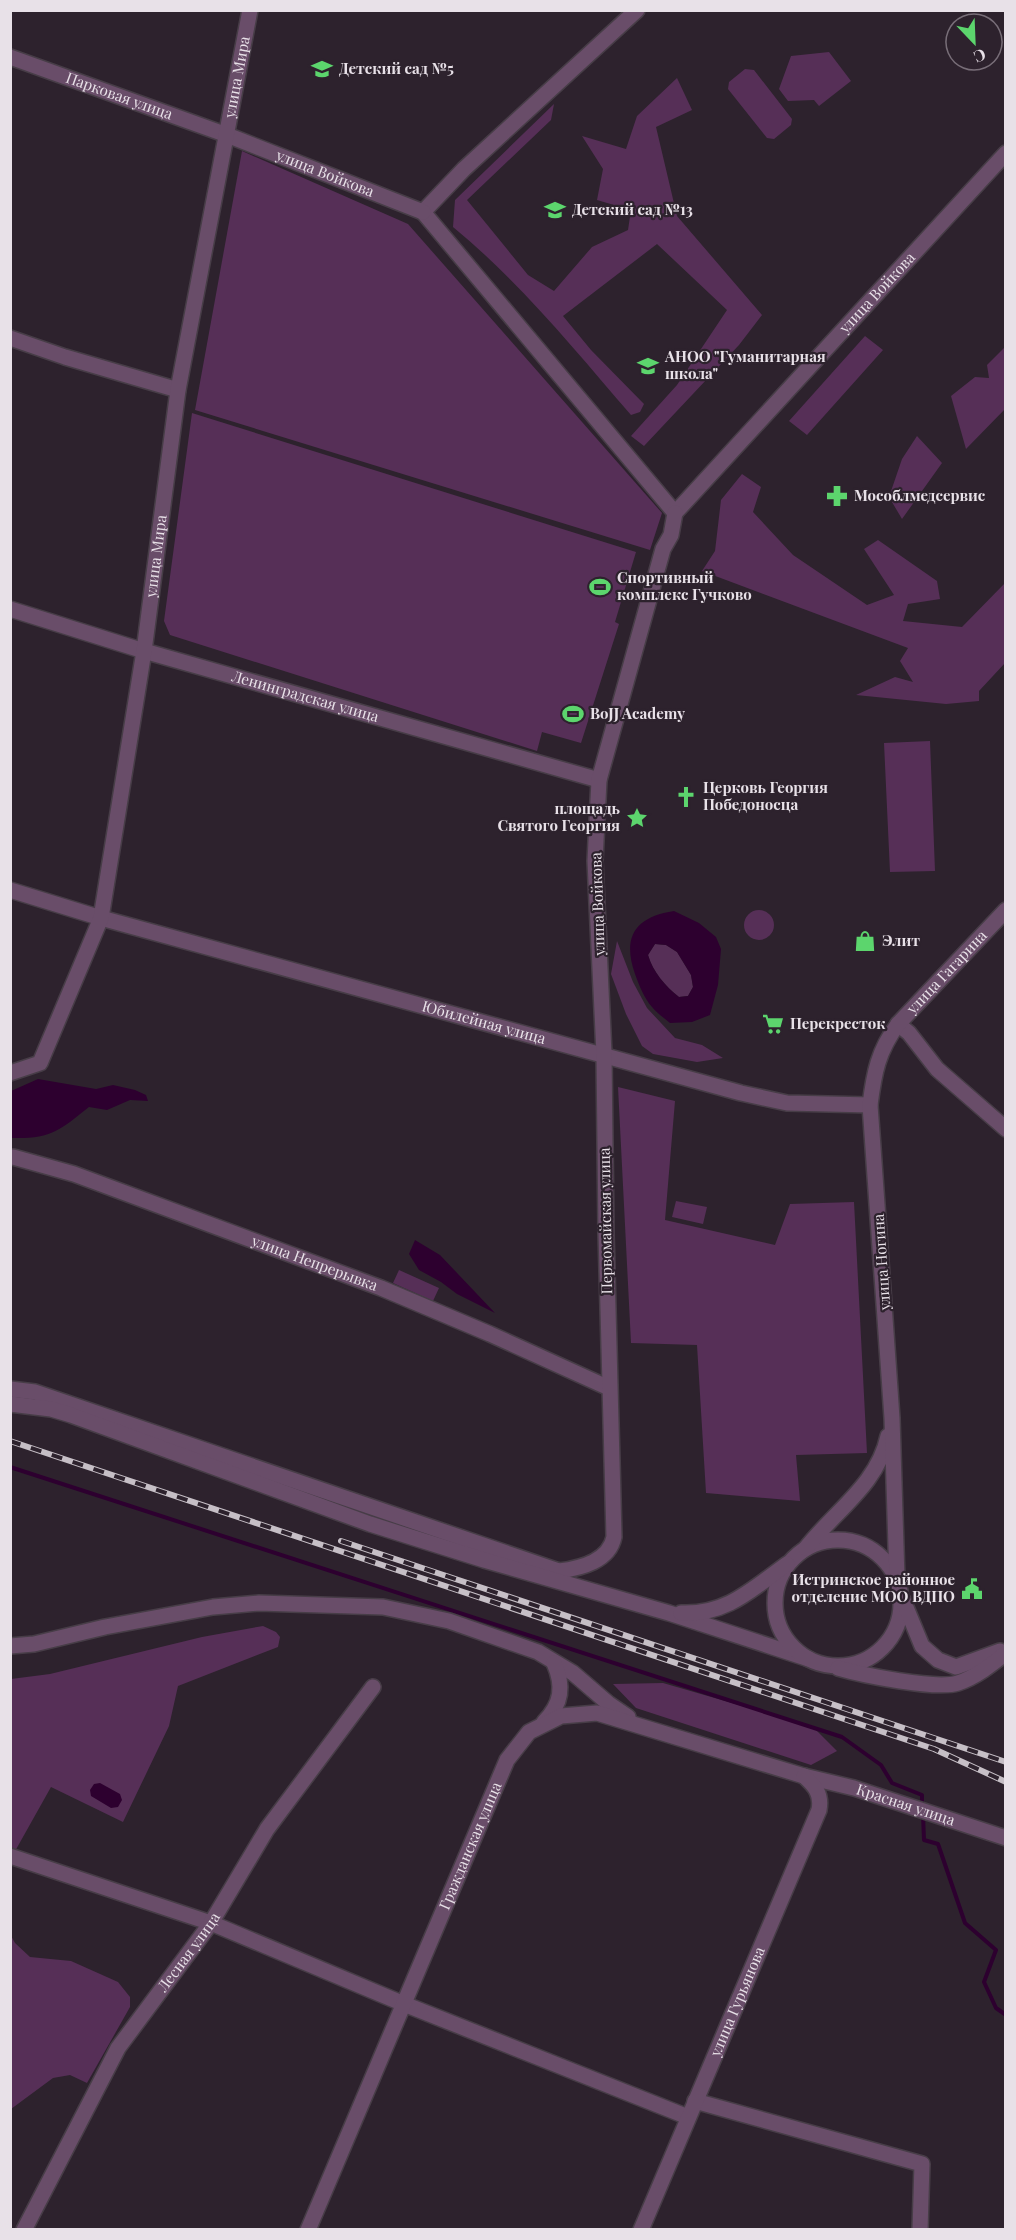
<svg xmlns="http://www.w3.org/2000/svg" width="1016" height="2240" font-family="'Playfair Display',serif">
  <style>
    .green { fill: #562f57 }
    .water { fill: #2d002f; fill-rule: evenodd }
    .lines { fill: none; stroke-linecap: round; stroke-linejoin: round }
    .stream { stroke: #2d002f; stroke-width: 4 }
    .minor-casing { stroke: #473d47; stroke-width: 18 }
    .minor { stroke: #694d69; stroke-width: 15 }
    .rail-casing { stroke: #c6bfc6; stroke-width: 6 }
    .rail { stroke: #2d222d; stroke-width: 4; stroke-dasharray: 11; stroke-linecap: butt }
    .labels { text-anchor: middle; stroke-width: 4.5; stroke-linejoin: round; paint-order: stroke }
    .poi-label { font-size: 15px; font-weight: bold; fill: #e8e1e8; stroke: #2d222d; text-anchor: start }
    .street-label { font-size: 15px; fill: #e8e1e8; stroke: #2d222d }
  </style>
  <rect width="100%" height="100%" fill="#2d222d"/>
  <path class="green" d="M829 52 851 81 819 106 814 100 788 101 779 89 791 56Z
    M745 69 754 70 792 119 791 125 774 139 767 138 728 89 729 82Z
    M677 78 692 110 656 127 677 216 762 315 739 345 644 446 631 436 677 385 727 310 657 244 563 316 591 350 644 404 640 412 631 415C575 350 520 282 453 227L455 200 554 104 551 120 467 200 528 275 554 291 592 247 628 230 631 210 597 200 603 169 582 136 626 149 637 116Z
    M242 151 408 224 662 513 650 550 195 410Z
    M865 336 883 350 807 435 789 421Z
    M1005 347V409L966 449 951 396 975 377 989 378 987 365Z
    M192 413 636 552 615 622 619 624 581 743 542 732 537 751 170 635 164 621Z
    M917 436 942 463 902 519 889 497 902 459Z
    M742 474 761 487 753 512 793 555 867 605 894 595 864 549 878 540 937 581 940 599 908 604 903 621 962 627 1005 583V663L979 691V701L946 704 856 695 895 677 913 682 900 661 908 648 702 571 715 551 721 500Z
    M930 741 935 871 890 872 884 743Z
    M744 925a15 15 0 1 1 30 0a15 15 0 1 1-30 0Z
    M617 941 633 982 647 1008 675 1038 702 1045 723 1058 697 1062 653 1054 642 1046 626 1014 611 974Z
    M655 944 666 945 677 952 691 975 693 987 688 996 679 997C665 986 653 972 648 955Z
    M618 1087 675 1101 665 1220 775 1245 790 1204 854 1202 867 1453 796 1455 800 1501 706 1493 697 1345 631 1343Z
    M676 1201 707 1207 703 1224 672 1217Z
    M399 1270 439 1288 433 1301 393 1283Z
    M263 1626 276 1632 280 1637 278 1647 178 1686 169 1726 123 1822 51 1787 14 1853 11 1867V1679L50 1674 202 1637Z
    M663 1683 812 1726 837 1751 811 1765 636 1708 613 1684Z
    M10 1934 15 1943 30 1957 71 1961 118 1982 130 1997V2007L87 2083 70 2075 53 2078 11 2109Z"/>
  <path class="water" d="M674 911 699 923 716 937 721 949 718 985 710 1015 692 1022 670 1023C664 1018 657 1013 652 1007 644 998 639 985 635 974 622 937 635 917 674 911ZM655 944 666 945 677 952 691 975 693 987 688 996 679 997C665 986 653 972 648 955Z
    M38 1079 96 1089 113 1085 135 1090 146 1095 148 1101 130 1100 107 1110 89 1107C59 1131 51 1139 11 1138V1091Z
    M415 1240 440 1255 495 1313 457 1294 441 1282 419 1270 409 1254Z
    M100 1783 120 1794 122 1800 118 1807 111 1808 91 1796 90 1790 94 1784Z"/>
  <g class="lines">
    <path class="stream" d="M10 1467 842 1737 881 1765 892 1783 922 1795V1807
      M923 1815 924 1840 938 1844 965 1923 996 1950 984 1982 996 2008 1006 2015"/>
    <defs>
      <g id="minor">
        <path id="s1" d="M637 10 464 169 423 212 675 513 1006 153"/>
        <path id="s2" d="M10 57 227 135 423 212"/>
        <path d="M10 338 65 357 178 390"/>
        <path id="s3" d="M10 609 144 651 599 780"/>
        <path id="s4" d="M10 890 101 918 741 1093 787 1103 870 1105"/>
        <path d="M898 1024 909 1033 937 1069 1006 1129"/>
        <path id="s5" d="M10 1073 40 1063 101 918 144 651 178 390 250 10"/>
        <path id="s6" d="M13 1157 74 1174 381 1288 490 1334 609 1388"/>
        <path d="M10 1389 35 1392 559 1571C582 1568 609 1561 614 1537L606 1233 604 1054 595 861 599 780 663 549 671 535 675 513"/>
        <path d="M10 1404 51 1409 71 1415 370 1524 484 1560 669 1613 809 1659"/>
        <circle cx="838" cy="1603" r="63"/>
        <path d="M806 1548C835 1511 878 1484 888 1436"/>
        <path id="s7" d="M897 1579 892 1418 870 1105C874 1073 878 1051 898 1024L1006 910"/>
        <path d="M903 1600 922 1646 938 1660 956 1667 1000 1651"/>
        <path d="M681 1613C727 1615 752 1589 787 1564"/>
        <path d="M10 1646 34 1644 105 1627 213 1607 259 1603 383 1607 449 1621 538 1652 573 1673 609 1704 628 1717"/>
        <path d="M838 1668C862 1675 936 1690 958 1683 976 1677 991 1665 1006 1653"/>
        <path d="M544 1722C562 1704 564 1686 554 1663"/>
        <path d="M10 1856 211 1923 404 2004 688 2117"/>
        <path d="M695 2101 922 2164 920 2230"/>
        <path id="s8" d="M24 2230 118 2048 211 1923 267 1829 373 1687"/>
        <path id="s9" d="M308 2230 507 1760 529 1732 561 1716 597 1713 804 1776 854 1788 1006 1838"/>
        <path id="s10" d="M641 2230 819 1810C822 1794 815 1786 804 1776"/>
      </g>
    </defs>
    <use href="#minor" class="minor-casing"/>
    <use href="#minor" class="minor"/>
    <defs>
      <path id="rail" d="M10 1441 934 1749 1006 1782
        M341 1541 1006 1762"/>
    </defs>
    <use href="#rail" class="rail-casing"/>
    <use href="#rail" class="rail"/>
  </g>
  <defs>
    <symbol id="school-bare" viewBox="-9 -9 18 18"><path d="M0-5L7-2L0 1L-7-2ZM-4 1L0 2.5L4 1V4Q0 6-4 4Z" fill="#5cd56d" stroke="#2d222d" stroke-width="2.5" paint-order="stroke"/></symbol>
    <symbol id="pharmacy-bare" viewBox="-9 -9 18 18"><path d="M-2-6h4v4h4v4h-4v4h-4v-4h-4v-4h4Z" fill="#5cd56d" stroke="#2d222d" stroke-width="2.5" paint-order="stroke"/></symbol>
    <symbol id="stadium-bare" viewBox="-9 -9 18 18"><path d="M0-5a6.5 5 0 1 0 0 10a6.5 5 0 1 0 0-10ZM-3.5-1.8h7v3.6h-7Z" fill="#5cd56d" stroke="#2d222d" stroke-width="2.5" paint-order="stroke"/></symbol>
    <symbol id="church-bare" viewBox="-9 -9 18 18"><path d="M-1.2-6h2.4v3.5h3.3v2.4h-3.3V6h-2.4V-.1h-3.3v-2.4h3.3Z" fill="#5cd56d" stroke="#2d222d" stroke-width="2.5" paint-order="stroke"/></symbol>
    <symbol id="sight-bare" viewBox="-9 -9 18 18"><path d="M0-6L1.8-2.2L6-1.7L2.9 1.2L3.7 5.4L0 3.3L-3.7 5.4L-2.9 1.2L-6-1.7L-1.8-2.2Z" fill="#5cd56d" stroke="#2d222d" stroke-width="2.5" paint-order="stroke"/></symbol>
    <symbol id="shop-bare" viewBox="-9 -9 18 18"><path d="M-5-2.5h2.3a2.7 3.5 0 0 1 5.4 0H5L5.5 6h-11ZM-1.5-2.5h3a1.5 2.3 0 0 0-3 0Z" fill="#5cd56d" stroke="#2d222d" stroke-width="2.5" paint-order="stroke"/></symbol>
    <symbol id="supermarket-bare" viewBox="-9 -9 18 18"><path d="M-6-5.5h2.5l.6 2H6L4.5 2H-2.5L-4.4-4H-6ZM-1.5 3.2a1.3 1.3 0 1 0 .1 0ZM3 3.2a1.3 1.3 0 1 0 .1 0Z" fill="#5cd56d" stroke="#2d222d" stroke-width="2.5" paint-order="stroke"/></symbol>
    <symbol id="civic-bare" viewBox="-9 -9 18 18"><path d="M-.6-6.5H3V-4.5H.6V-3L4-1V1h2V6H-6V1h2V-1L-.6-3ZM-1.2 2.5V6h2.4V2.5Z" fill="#5cd56d" stroke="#2d222d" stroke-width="2.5" paint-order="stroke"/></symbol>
  </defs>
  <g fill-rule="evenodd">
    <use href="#school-bare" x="307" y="54" width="30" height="30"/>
    <use href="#school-bare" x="540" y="195" width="30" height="30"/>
    <use href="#school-bare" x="633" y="351" width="30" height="30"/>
    <use href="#pharmacy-bare" x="822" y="481" width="30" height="30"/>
    <use href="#stadium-bare" x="585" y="572" width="30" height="30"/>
    <use href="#stadium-bare" x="558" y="699" width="30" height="30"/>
    <use href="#church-bare" x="671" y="782" width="30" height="30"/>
    <use href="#sight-bare" x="622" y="803" width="30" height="30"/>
    <use href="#shop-bare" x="850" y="926" width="30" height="30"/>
    <use href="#supermarket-bare" x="758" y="1009" width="30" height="30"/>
    <use href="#civic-bare" x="957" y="1574" width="30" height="30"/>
  </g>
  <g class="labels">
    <g class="poi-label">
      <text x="339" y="74">Детский сад №5</text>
      <text x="572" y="215">Детский сад №13</text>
      <text x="665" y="362">АНОО "Гуманитарная<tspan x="665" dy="17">школа"</tspan></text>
      <text x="854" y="501">Мособлмедсервис</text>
      <text x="617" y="583">Спортивный<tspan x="617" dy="17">комплекс Гучково</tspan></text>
      <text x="590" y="719">BoJJ Academy</text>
      <text x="703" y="793">Церковь Георгия<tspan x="703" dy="17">Победоносца</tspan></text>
      <text x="620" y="814" text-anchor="end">площадь<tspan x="620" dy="17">Святого Георгия</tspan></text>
      <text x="882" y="946">Элит</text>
      <text x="790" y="1029">Перекресток</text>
      <text x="955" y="1585" text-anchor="end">Истринское районное<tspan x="955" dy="17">отделение МОО ВДПО</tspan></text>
    </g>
    <g class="street-label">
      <text dy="5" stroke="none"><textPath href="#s5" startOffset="1041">улица Мира</textPath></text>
      <text dy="5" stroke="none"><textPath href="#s2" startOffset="116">Парковая улица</textPath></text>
      <text dy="5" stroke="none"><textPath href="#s2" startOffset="336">улица Войкова</textPath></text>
      <text dy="5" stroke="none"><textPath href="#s1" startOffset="986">улица Войкова</textPath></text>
      <text dy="5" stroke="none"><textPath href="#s5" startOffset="555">улица Мира</textPath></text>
      <text dy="5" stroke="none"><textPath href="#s3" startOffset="308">Ленинградская улица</textPath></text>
      <text transform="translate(598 904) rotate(-92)" y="5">улица Войкова</text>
      <text dy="5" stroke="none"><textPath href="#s7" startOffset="633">улица Гагарина</textPath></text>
      <text dy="5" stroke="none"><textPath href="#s4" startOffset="492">Юбилейная улица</textPath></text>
      <text transform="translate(606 1221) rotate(-91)" y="5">Первомайская улица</text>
      <text transform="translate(882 1262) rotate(-94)" y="5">улица Ногина</text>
      <text dy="5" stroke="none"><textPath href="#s6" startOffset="320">улица Непрерывка</textPath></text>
      <text dy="5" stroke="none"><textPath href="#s9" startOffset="940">Красная улица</textPath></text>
      <text dy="5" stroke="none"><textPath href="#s9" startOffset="417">Гражданская улица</textPath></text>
      <text dy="5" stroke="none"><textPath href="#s8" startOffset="324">Лесная улица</textPath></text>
      <text dy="5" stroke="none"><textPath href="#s10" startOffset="248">улица Гурьянова</textPath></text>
    </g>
  </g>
  <rect width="1016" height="2240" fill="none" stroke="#e8e1e8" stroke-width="24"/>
  <g transform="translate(974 42) rotate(157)"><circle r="28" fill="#2d222d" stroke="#786e78" stroke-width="1.5"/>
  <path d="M0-4.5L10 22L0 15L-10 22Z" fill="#5cd56d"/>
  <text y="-9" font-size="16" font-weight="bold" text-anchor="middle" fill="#e8e1e8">С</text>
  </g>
</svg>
